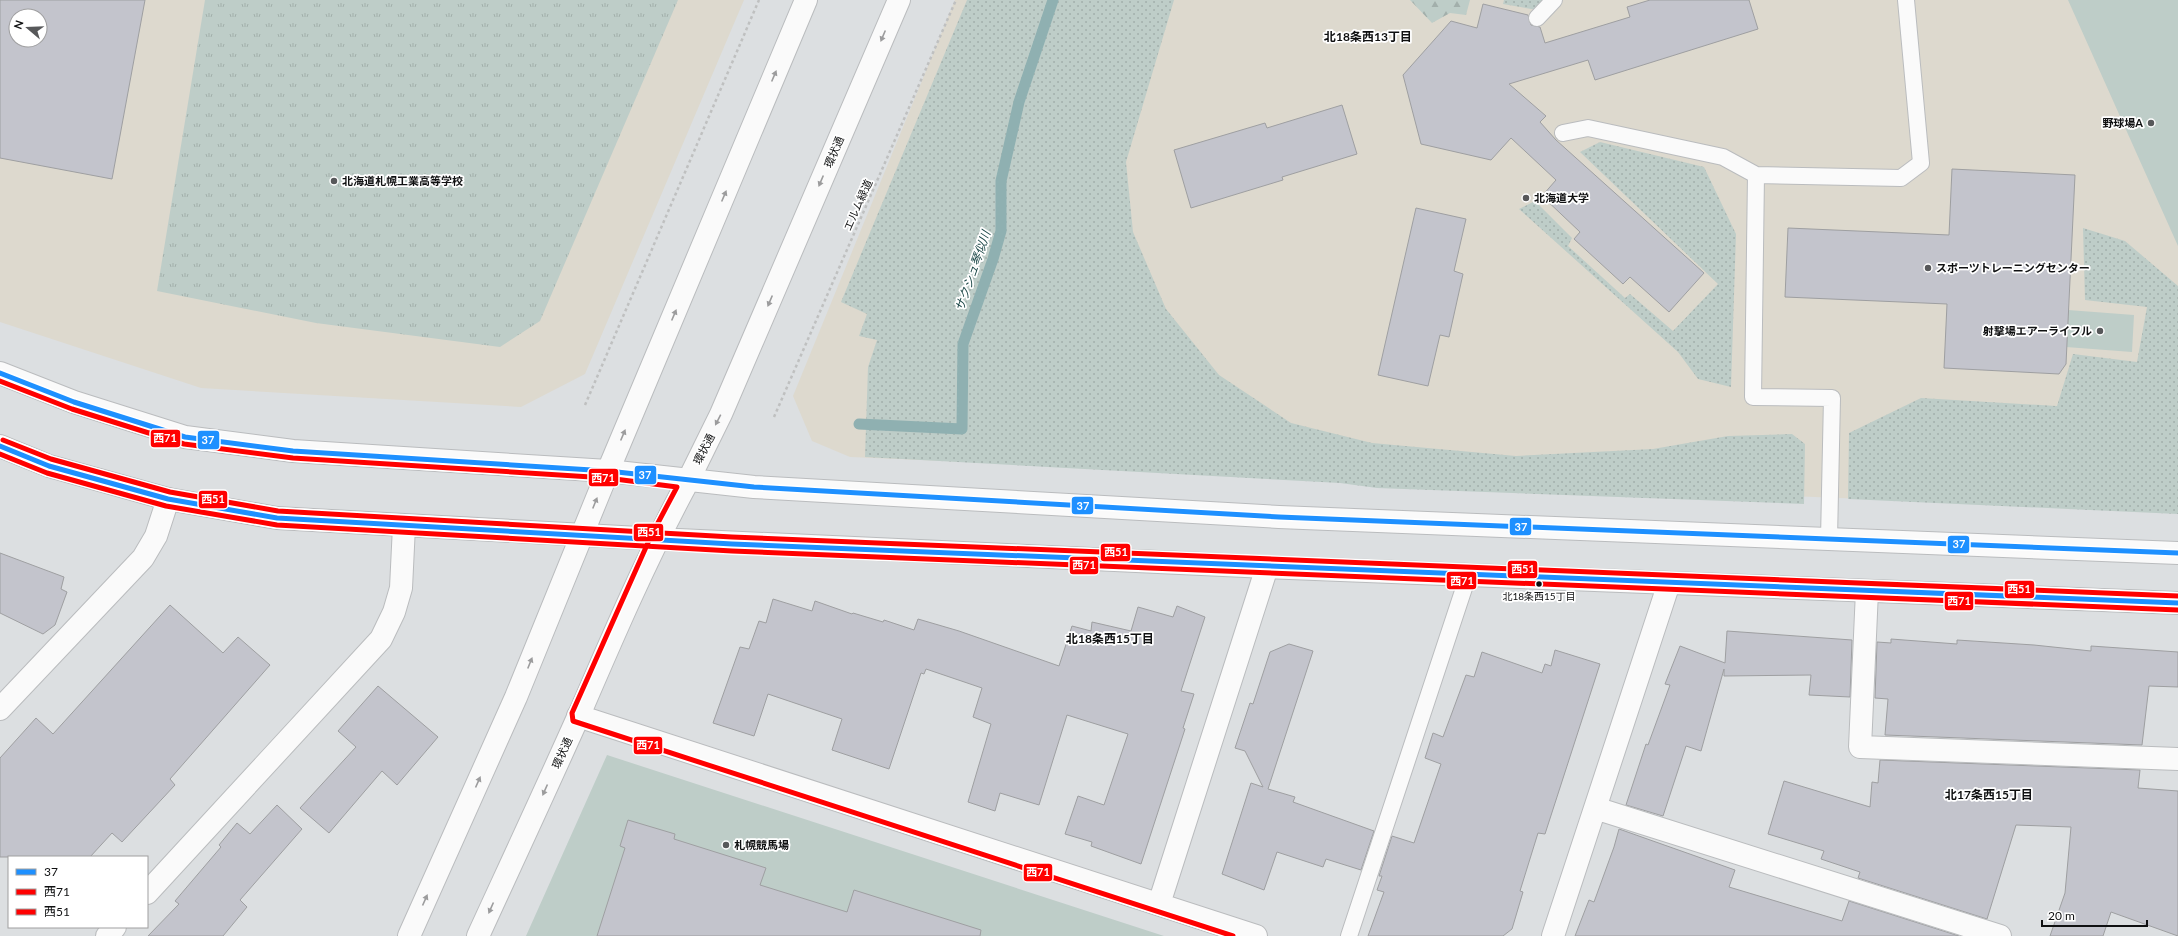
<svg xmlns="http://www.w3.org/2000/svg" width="2178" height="936" font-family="Lato,'Noto Sans JP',sans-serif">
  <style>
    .education { fill: #ddd9ce; fill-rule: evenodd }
    .grass { fill: url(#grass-dots) }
    .forest { fill: url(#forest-firs) }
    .park { fill: url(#park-tufts) }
    .garden { fill: #becdc8 }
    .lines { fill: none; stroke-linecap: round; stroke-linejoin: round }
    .stream { stroke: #8fb0b1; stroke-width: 11 }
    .building { fill: #c3c4cc; stroke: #9e9fa1; fill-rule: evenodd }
    .service-casing { stroke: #babcbe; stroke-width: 18 }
    .minor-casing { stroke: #babcbe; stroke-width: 24 }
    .tertiary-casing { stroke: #babcbe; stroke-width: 24 }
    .secondary-casing { stroke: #babcbe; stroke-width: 24 }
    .path { stroke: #bfc0c0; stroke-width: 2.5; stroke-dasharray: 3 3; stroke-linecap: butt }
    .service { stroke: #fafafa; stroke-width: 16 }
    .minor { stroke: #fafafa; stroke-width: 22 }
    .tertiary { stroke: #fafafa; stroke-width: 22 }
    .secondary { stroke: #fafafa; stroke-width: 22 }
    .bus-1-casing { stroke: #fff; stroke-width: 8 }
    .bus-2-casing { stroke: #fff; stroke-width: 8 }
    .bus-3-casing { stroke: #fff; stroke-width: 8 }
    .bus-1 { stroke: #1e90ff; stroke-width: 5 }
    .bus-2 { stroke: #f00; stroke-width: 5 }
    .bus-3 { stroke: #f00; stroke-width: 5 }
    .oneway { fill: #9c9c9d }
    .poi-dot { fill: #57585a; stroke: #fff; stroke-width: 1.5 }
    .bus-dot { fill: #0f1011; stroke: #fff; stroke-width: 1.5 }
    .labels { text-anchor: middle; stroke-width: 3.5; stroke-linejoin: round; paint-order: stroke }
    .bus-label { font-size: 10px; fill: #0f1011; stroke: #fff }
    .poi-label { font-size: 11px; font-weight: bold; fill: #0f1011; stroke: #fff; text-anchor: start }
    .street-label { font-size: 11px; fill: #0f1011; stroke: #fff }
    .neighbourhood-label { font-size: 12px; font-weight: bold; fill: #0f1011; stroke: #fff }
    .water-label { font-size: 12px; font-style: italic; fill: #1a4646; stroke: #fff }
    .line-badge { stroke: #fff; stroke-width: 1.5 }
    .badge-label { font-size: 11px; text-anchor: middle; font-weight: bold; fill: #fff }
  </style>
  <defs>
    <pattern id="grass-dots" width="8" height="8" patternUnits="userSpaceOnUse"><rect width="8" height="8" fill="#becdc8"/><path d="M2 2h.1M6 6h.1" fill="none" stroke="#a2afab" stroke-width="1.8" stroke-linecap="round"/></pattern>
    <pattern id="forest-firs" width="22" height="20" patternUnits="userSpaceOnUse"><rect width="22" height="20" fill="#becdc8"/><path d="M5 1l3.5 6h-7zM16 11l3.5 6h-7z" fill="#a2afab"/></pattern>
    <pattern id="park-tufts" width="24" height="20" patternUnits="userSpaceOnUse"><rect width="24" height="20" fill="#becdc8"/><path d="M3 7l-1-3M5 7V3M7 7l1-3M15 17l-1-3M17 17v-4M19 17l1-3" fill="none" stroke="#a2afab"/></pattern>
  </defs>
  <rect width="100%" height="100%" fill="#dcdfe1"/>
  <path class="education" d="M0 0H744L585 374 521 407 201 388 0 322ZM16 16H40V40H16Z
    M955 0H2178V512L850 457 812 441 793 396Z"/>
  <path class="grass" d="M967 0H1174L1126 162 1133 232 1166 309 1219 375 1291 423 1372 443 1516 456 1653 449 1728 436 1792 434 1805 444 1804 504 1377 488 1340 483 865 457 868 367 877 340 859 336 867 314 841 302Z
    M1504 0H1545L1537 10 1503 4Z
    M1600 142 1704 167 1736 234 1731 387 1698 379 1678 352 1519 209 1535 201 1572 238 1568 246 1625 298 1630 294 1673 331 1718 284 1580 152Z
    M2083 228 2125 241 2178 286V514L1848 499 1849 433 1921 398 2057 406 2073 354 2137 362 2147 307 2085 300Z"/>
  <path class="forest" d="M1410 0H1470L1466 15 1450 13 1432 23Z"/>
  <path class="park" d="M205 0H678L540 321 500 347 316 323 157 291Z"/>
  <path class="garden" d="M2068 0H2178V246Z
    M2068 310 2134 315 2132 352 2066 347Z
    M607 755 1164 936H526Z"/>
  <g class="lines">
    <path class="stream" d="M859 424 962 429 963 344 993 259 1001 231V181L1019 102 1053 0"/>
  </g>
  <path class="building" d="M0 0H145L112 179 0 158ZM16 16H40V40H16Z
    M1650 0H1749L1758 29 1595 80 1588 60 1509 84 1546 116 1540 122 1556 140 1704 273 1669 312 1630 277 1623 284 1574 239 1580 232 1542 196 1556 180 1511 138 1491 160 1421 144 1403 75 1451 21 1477 28 1483 4 1528 15 1531 25 1540 27 1545 43 1630 17 1627 7Z
    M1342 105 1357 154 1282 177 1283 180 1191 208 1174 150 1265 123 1267 128Z
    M1952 169 2075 175 2066 364 2059 374 1944 368 1947 304 1785 297 1788 228 1949 235Z
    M1416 208 1466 219 1454 271 1463 274 1449 337 1440 335 1428 386 1378 375Z
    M0 553 64 577 61 589 67 592 55 625 43 634 0 613Z
    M773 599 812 611 815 601 852 614 853 613 883 622 884 620 914 630 918 619 959 631 1059 666 1072 626 1091 631 1092 622 1131 631 1138 607 1173 617 1177 606 1205 617 1181 691 1194 694 1183 728 1185 729 1141 864 1091 846 1092 842 1065 834 1078 796 1104 805 1128 734 1067 715 1039 805 1000 793 995 811 968 802 991 724 973 717 982 688 926 669 924 674 921 673 889 769 832 750 842 719 768 694 754 736 713 723 740 647 749 649 759 621 766 623Z
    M170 605 223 653 238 637 270 665 170 779 175 785 122 842 112 833 90 857H0V758L36 718 53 734Z
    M1727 631 1852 640 1850 697 1809 695 1811 675 1724 676V669L1701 751 1686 746 1663 816 1626 805 1646 744 1648 745 1670 685 1665 684 1680 646 1725 663Z
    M1891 639 1957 644V640L2034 645 2091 651V646L2178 652V687L2149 686 2142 745 1885 735 1888 699 1875 698 1877 642 1891 643Z
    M1289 644 1313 651 1268 789 1295 797 1293 802 1374 831 1361 870 1326 859 1323 867 1277 852 1264 890 1222 874 1251 783 1263 787 1245 751 1235 748 1250 703 1253 704 1270 652Z
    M1555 650 1600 664 1545 834 1538 833 1520 891 1523 892 1512 929 1503 936H1368L1384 892 1377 890 1382 876H1379L1392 836 1414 843 1441 764 1425 758 1433 733 1443 737 1466 675 1474 677 1482 652 1542 673 1545 664 1551 666Z
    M378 686 438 737 397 785 382 771 329 833 300 808 356 747 338 731Z
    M1880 760 2140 770 2138 788 2178 791V936L2111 912 2103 936H2050L2065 893 2071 827 2016 825 1987 919 1858 878 1860 872 1821 859 1824 851 1768 834 1784 781 1870 807 1872 782 1878 783Z
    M277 805 302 829 240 900 247 907 223 936H148L179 904 175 901 221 847 219 845 237 823 250 834Z
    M628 820 675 834 674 839 766 868 760 885 847 912 854 890 981 930 980 936H597L625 848 620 846Z
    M1619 829 1735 870 1729 887 1842 921 1849 901 1959 936H1575L1589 900 1594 902 1614 847Z"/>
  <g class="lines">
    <defs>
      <path id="service" d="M1537 18 1554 0
        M1563 133 1588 128 1723 157 1756 175
        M1829 539 1832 398 1753 397 1756 175 1901 178 1921 163 1906 0
        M1349 936 1468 576"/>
      <path id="minor" d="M1867 591 1860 747 2178 759
        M0 709 143 558 156 536 168 499
        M578 716 1256 936
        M1595 808 2000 936
        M147 893 381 639 394 612 401 588 404 526
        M1159 904 1267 567
        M107 936 115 927
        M1553 936 1669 583"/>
      <path id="tertiary" d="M0 373 74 402 185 437 293 451 608 471 806 0
        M0 446 49 466 168 499 277 518 657 539
        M688 481 721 414 899 0"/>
      <path id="secondary" d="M657 539 1267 567 2178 603
        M409 936 516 697 608 471 754 487 1279 517 2178 553
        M478 936C512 862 546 789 579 715 613 636 647 557 688 481"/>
    </defs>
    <use href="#service" class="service-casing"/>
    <use href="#minor" class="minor-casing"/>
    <use href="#tertiary" class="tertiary-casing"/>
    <use href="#secondary" class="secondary-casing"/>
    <path class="path" d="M585 405 759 0
      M774 417 956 0"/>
    <use href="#service" class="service"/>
    <use href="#minor" class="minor"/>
    <use href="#tertiary" class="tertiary"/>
    <use href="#secondary" class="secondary"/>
    <defs>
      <path id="bus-1" d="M0 373 74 402 185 437 293 451 608 471 754 487 1279 517 2178 553
        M0 446 49 466 168 499 277 518 732 544 2178 603"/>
      <path id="bus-2" d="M0 381 72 409 184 444 293 458 607 478 677 487 651 536 572 713 573 721 1233 936
        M0 454 47 473 166 506 277 525 732 551 2178 610"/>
      <path id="bus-3" d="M3 440 51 459 170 492 278 511 732 537 2178 596"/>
    </defs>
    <use href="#bus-1" class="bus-1-casing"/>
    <use href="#bus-2" class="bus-2-casing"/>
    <use href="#bus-3" class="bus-3-casing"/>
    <use href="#bus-1" class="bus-1"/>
    <use href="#bus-2" class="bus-2"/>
    <use href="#bus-3" class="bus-3"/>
  </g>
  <defs><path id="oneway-solid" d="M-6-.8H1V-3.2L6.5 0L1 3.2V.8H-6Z"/></defs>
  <g class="oneway">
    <use href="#oneway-solid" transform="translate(883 36) rotate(113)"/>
    <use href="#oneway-solid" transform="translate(774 76) rotate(-67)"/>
    <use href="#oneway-solid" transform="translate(821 181) rotate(113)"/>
    <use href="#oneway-solid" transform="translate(724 196) rotate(-67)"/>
    <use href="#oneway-solid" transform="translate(770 301) rotate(113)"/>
    <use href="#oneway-solid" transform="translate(674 315) rotate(-67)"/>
    <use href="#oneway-solid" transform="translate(718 420) rotate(117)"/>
    <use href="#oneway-solid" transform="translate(623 435) rotate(-67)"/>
    <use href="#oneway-solid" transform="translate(595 503) rotate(-68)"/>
    <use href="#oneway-solid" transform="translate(530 663) rotate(-68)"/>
    <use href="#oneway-solid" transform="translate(478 782) rotate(-66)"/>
    <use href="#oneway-solid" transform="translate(545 790) rotate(114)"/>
    <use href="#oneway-solid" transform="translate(425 900) rotate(-66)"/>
    <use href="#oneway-solid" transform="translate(491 908) rotate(114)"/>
  </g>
  <g class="poi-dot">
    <circle cx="2151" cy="123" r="4"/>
    <circle cx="334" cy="181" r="4"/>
    <circle cx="1526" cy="198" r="4"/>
    <circle cx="1928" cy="268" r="4"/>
    <circle cx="2100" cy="331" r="4"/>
    <circle cx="726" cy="845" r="4"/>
  </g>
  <circle class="bus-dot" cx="1539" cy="584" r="3.5"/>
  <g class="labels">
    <g class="bus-label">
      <text x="1539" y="600">北18条西15丁目</text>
    </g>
    <g class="poi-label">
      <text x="2143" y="127" text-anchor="end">野球場A</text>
      <text x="342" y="185">北海道札幌工業高等学校</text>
      <text x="1534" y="202">北海道大学</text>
      <text x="1936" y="272">スポーツトレーニングセンター</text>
      <text x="2092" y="335" text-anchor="end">射撃場エアーライフル</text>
      <text x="734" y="849">札幌競馬場</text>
    </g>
    <g class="street-label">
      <text transform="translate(834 152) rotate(-67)" y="4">環状通</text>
      <text transform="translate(858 205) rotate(-66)" y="4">エルム緑道</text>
      <text transform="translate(704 449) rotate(-63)" y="4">環状通</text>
      <text transform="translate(562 753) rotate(-66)" y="4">環状通</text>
    </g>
    <g class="neighbourhood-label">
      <text x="1368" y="41">北18条西13丁目</text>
      <text x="1110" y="643">北18条西15丁目</text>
      <text x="1989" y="799">北17条西15丁目</text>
    </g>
    <g class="water-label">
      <text transform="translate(973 271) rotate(-71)" y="4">サクシュ琴似川</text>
    </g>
  </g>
  <g class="line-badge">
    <rect x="150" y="429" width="31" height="19" rx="4" fill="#f00"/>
    <rect x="197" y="430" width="23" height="20" rx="4" fill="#1e90ff"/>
    <rect x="634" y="465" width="23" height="20" rx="4" fill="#1e90ff"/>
    <rect x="588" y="468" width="31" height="19" rx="4" fill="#f00"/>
    <rect x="198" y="490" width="30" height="19" rx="4" fill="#f00"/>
    <rect x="1071" y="496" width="23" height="19" rx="4" fill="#1e90ff"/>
    <rect x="1509" y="517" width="23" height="19" rx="4" fill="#1e90ff"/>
    <rect x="633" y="523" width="31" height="19" rx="4" fill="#f00"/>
    <rect x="1947" y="535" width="23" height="19" rx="4" fill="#1e90ff"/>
    <rect x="1100" y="543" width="31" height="19" rx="4" fill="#f00"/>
    <rect x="1069" y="556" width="30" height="19" rx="4" fill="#f00"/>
    <rect x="1507" y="560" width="31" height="19" rx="4" fill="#f00"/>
    <rect x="1446" y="571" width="31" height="19" rx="4" fill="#f00"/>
    <rect x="2004" y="580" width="31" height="19" rx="4" fill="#f00"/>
    <rect x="1944" y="591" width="30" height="20" rx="4" fill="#f00"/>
    <rect x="633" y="736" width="30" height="19" rx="4" fill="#f00"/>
    <rect x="1023" y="863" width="30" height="19" rx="4" fill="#f00"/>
  </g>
  <g class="badge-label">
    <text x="165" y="442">西71</text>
    <text x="208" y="444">37</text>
    <text x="645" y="479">37</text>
    <text x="603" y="482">西71</text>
    <text x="213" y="503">西51</text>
    <text x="1083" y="510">37</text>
    <text x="1521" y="531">37</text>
    <text x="649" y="536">西51</text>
    <text x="1959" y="548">37</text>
    <text x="1116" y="556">西51</text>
    <text x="1084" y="569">西71</text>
    <text x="1523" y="573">西51</text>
    <text x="1462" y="585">西71</text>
    <text x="2019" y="593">西51</text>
    <text x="1959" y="605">西71</text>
    <text x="648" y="749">西71</text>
    <text x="1038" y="876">西71</text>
  </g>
  <rect x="8" y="856" width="140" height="72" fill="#ffffff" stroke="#9f9fa0"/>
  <rect x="16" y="869" width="20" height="6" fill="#1e90ff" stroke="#9f9fa0"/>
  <text x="44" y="876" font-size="12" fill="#0f1011">37</text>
  <rect x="16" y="889" width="20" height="6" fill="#ff0000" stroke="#9f9fa0"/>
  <text x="44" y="896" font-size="12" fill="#0f1011">西71</text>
  <rect x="16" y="909" width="20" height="6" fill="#ff0000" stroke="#9f9fa0"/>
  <text x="44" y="916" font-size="12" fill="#0f1011">西51</text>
  <g transform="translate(28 28) rotate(289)"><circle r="19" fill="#ffffff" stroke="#9f9fa0"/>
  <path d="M0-3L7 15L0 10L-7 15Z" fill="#57585a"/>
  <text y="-6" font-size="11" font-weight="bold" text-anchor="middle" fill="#0f1011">N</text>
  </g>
  <path d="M2042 920v6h105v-6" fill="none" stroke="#0f1011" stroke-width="2"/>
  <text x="2048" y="920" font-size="12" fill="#0f1011" stroke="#ffffff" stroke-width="3" paint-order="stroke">20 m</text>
</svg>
